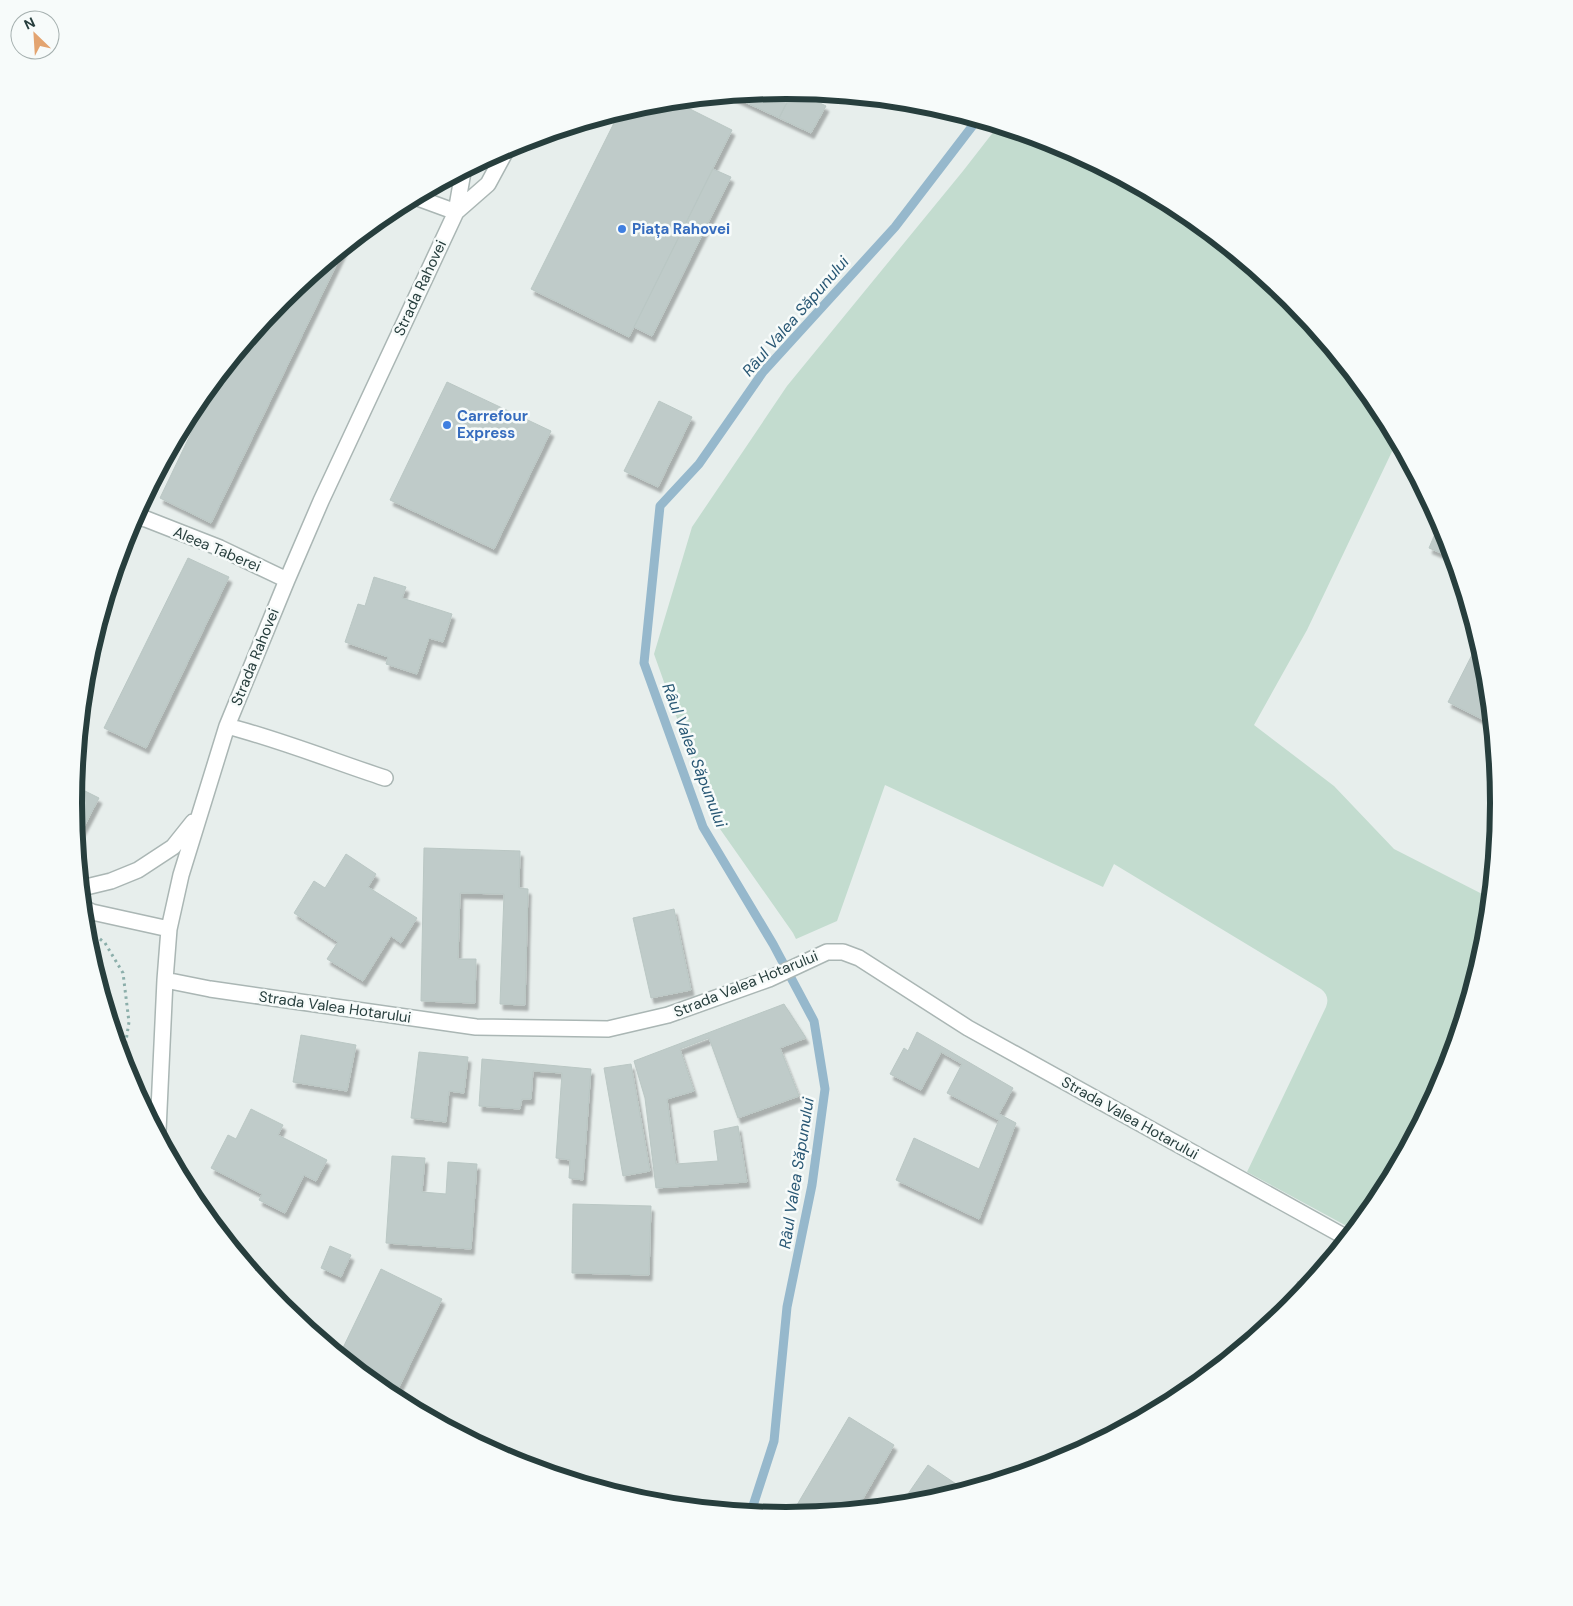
<svg xmlns="http://www.w3.org/2000/svg" width="1573" height="1606" font-family="'DM Sans',sans-serif">
  <style>
    .green { fill: #c3dccf }
    .lines { fill: none; stroke-linecap: round; stroke-linejoin: round }
    .stream { stroke: #96b8cc; stroke-width: 9 }
    .building { fill: #bfcbc9; stroke: #bac7c4; filter: url(#shadow) }
    .minor-casing { stroke: #aab6b4; stroke-width: 18 }
    .path { stroke: #8baeaa; stroke-width: 3; stroke-dasharray: 2.5 4; stroke-linecap: butt }
    .minor { stroke: #fff; stroke-width: 15 }
    .shop-dot { fill: #3f7fe0; stroke: #f7fbfa; stroke-width: 2 }
    .labels { text-anchor: middle; stroke-width: 5; stroke-linejoin: round; paint-order: stroke }
    .shop-label { font-size: 15px; font-weight: bold; fill: #366cbe; stroke: #f7fbfa; text-anchor: start }
    .street-label { font-size: 15px; fill: #273e3d; stroke: #f7fbfa }
    .water-label { font-size: 16px; font-style: italic; fill: #285774; stroke: #f7fbfa }
    .rim { fill: none; stroke: #273e3d; stroke-width: 6 }
  </style>
  <defs>
    <filter id="shadow"><feDropShadow dx="3" dy="5.5" stdDeviation="1" flood-color="#0004"/></filter>
  </defs>
  <rect width="100%" height="100%" fill="#e7eeec"/>
  <path class="green" d="M998 126 1060 145 1183 211 1291 299 1379 407 1397 441 1307 630 1254 725 1334 786 1394 849 1490 898 1485 942 1445 1076 1379 1199 1354 1230 1247 1172 1326 1007C1329 999 1327 994 1321 989L1114 864 1103 887 885 785 837 921 796 939 793 933 713 819 654 654 692 527 787 386 963 171Z"/>
  <g class="lines">
    <path class="stream" d="M751 1512 774 1441 787 1307 812 1185 825 1089 814 1021 773 944 703 827 644 663 660 506 699 464 763 372 895 227 977 120"/>
  </g>
  <path class="building" d="M787 90 793 91 779 118 732 96Z
    M793 91H796L826 106 811 133 779 118Z
    M674 101 732 130 629 337 531 289 619 113 648 104Z
    M713 169 731 177 652 336 634 327Z
    M344 249 211 523 160 498 217 379 283 299Z
    M447 382 551 431 494 549 390 500Z
    M659 401 692 417 658 487 624 471Z
    M1440 522 1445 531 1453 558 1429 548Z
    M188 558 229 577 146 748 104 728Z
    M374 577 406 587 402 598 452 614 443 642 429 638 417 674 386 664 388 657 345 642 358 604 365 606Z
    M1479 641 1486 664 1492 724 1448 702Z
    M75 786 99 798 77 840 74 803Z
    M424 848 520 851 519 888 528 889 525 1005 500 1004 504 894 460 893 458 959H476L475 1003 421 1001Z
    M346 854 376 874 368 887 417 918 401 943 391 936 363 981 327 959 338 942 294 913 314 881 325 888Z
    M674 909 691 990 651 998 633 918Z
    M784 1004 806 1038 780 1048 799 1096 738 1118 709 1038 680 1049 694 1091 667 1099 676 1164 718 1161 714 1131 738 1126 747 1182 656 1188 645 1098 634 1061Z
    M917 1032 1013 1088 999 1114 1016 1123 979 1219 896 1180 914 1138 979 1169 999 1120 947 1093 962 1064 941 1052 921 1090 890 1074 904 1048 908 1051Z
    M301 1035 356 1045 347 1091 293 1082Z
    M419 1052 468 1057 464 1093 449 1091 446 1122 411 1118Z
    M482 1059 591 1069 583 1180 569 1178 570 1160 556 1158 562 1073 533 1071 531 1099H522L520 1109 479 1106Z
    M631 1064 650 1171 623 1176 604 1068Z
    M251 1109 283 1125 278 1135 327 1160 316 1181 304 1175 285 1213 259 1200 262 1194 211 1168 228 1135 236 1139Z
    M392 1156 425 1158 422 1192 446 1194 448 1162 477 1164 471 1249 386 1243Z
    M573 1204 651 1206 649 1275 572 1273Z
    M330 1246 351 1255 341 1277 321 1268Z
    M381 1269 442 1299 399 1387 354 1365 340 1354Z
    M1298 1281 1308 1286 1290 1307 1278 1317Z
    M354 1365 399 1387 394 1398 390 1395Z
    M849 1417 894 1445 857 1509 791 1515Z
    M928 1465 965 1490 925 1502 901 1504Z"/>
  <g class="lines">
    <defs>
      <path id="minor" d="M415 197 456 212
        M456 212 488 184 508 147
        M135 517 146 519 220 548 287 580
        M227 726C281 740 333 761 385 778
        M82 888 111 881 138 870 173 847 193 822
        M84 908 92 912 169 929
        M165 980 210 989 476 1027 608 1029 668 1015 769 979 827 952H843L859 958 968 1028 1347 1238
        M158 1131 165 980 169 929 181 875 227 726 287 580 321 501 456 212 463 172"/>
    </defs>
    <use href="#minor" class="minor-casing"/>
    <path class="path" d="M100 939 105 943 123 973 129 1022 123 1060"/>
    <use href="#minor" class="minor"/>
  </g>
  <g class="shop-dot">
    <circle cx="622" cy="229" r="5"/>
    <circle cx="447" cy="425" r="5"/>
  </g>
  <g class="labels">
    <g class="shop-label">
      <text x="632" y="234">Piața Rahovei</text>
      <text x="457" y="421">Carrefour<tspan x="457" dy="17">Express</tspan></text>
    </g>
    <g class="street-label">
      <text transform="translate(420 288) rotate(-65)" y="5">Strada Rahovei</text>
      <text transform="translate(217 549) rotate(23)" y="5">Aleea Taberei</text>
      <text transform="translate(255 657) rotate(-68)" y="5">Strada Rahovei</text>
      <text transform="translate(746 984) rotate(-22)" y="5">Strada Valea Hotarului</text>
      <text transform="translate(335 1007) rotate(8)" y="5">Strada Valea Hotarului</text>
      <text transform="translate(1130 1118) rotate(29)" y="5">Strada Valea Hotarului</text>
    </g>
    <g class="water-label">
      <text transform="translate(795 316) rotate(-49)" y="6">Râul Valea Săpunului</text>
      <text transform="translate(695 755) rotate(69)" y="6">Râul Valea Săpunului</text>
      <text transform="translate(796 1173) rotate(-81)" y="6">Râul Valea Săpunului</text>
    </g>
  </g>
  <path d="M0 0H1573V1606H0ZM82 803a704 704 0 1 1 1408 0a704 704 0 1 1-1408 0Z" fill="#f7fbfa" fill-rule="evenodd"/>
  <path class="rim" d="M82 803a704 704 0 1 1 1408 0a704 704 0 1 1-1408 0Z"/>
  <g transform="translate(35 35) rotate(335)"><circle r="24" fill="#f7fbfa" stroke="#a4afae"/>
  <path d="M0-4L9 19L0 12L-9 19Z" fill="#e3a470"/>
  <text y="-8" font-size="14" font-weight="bold" text-anchor="middle" fill="#273e3d">N</text>
  </g>
</svg>
